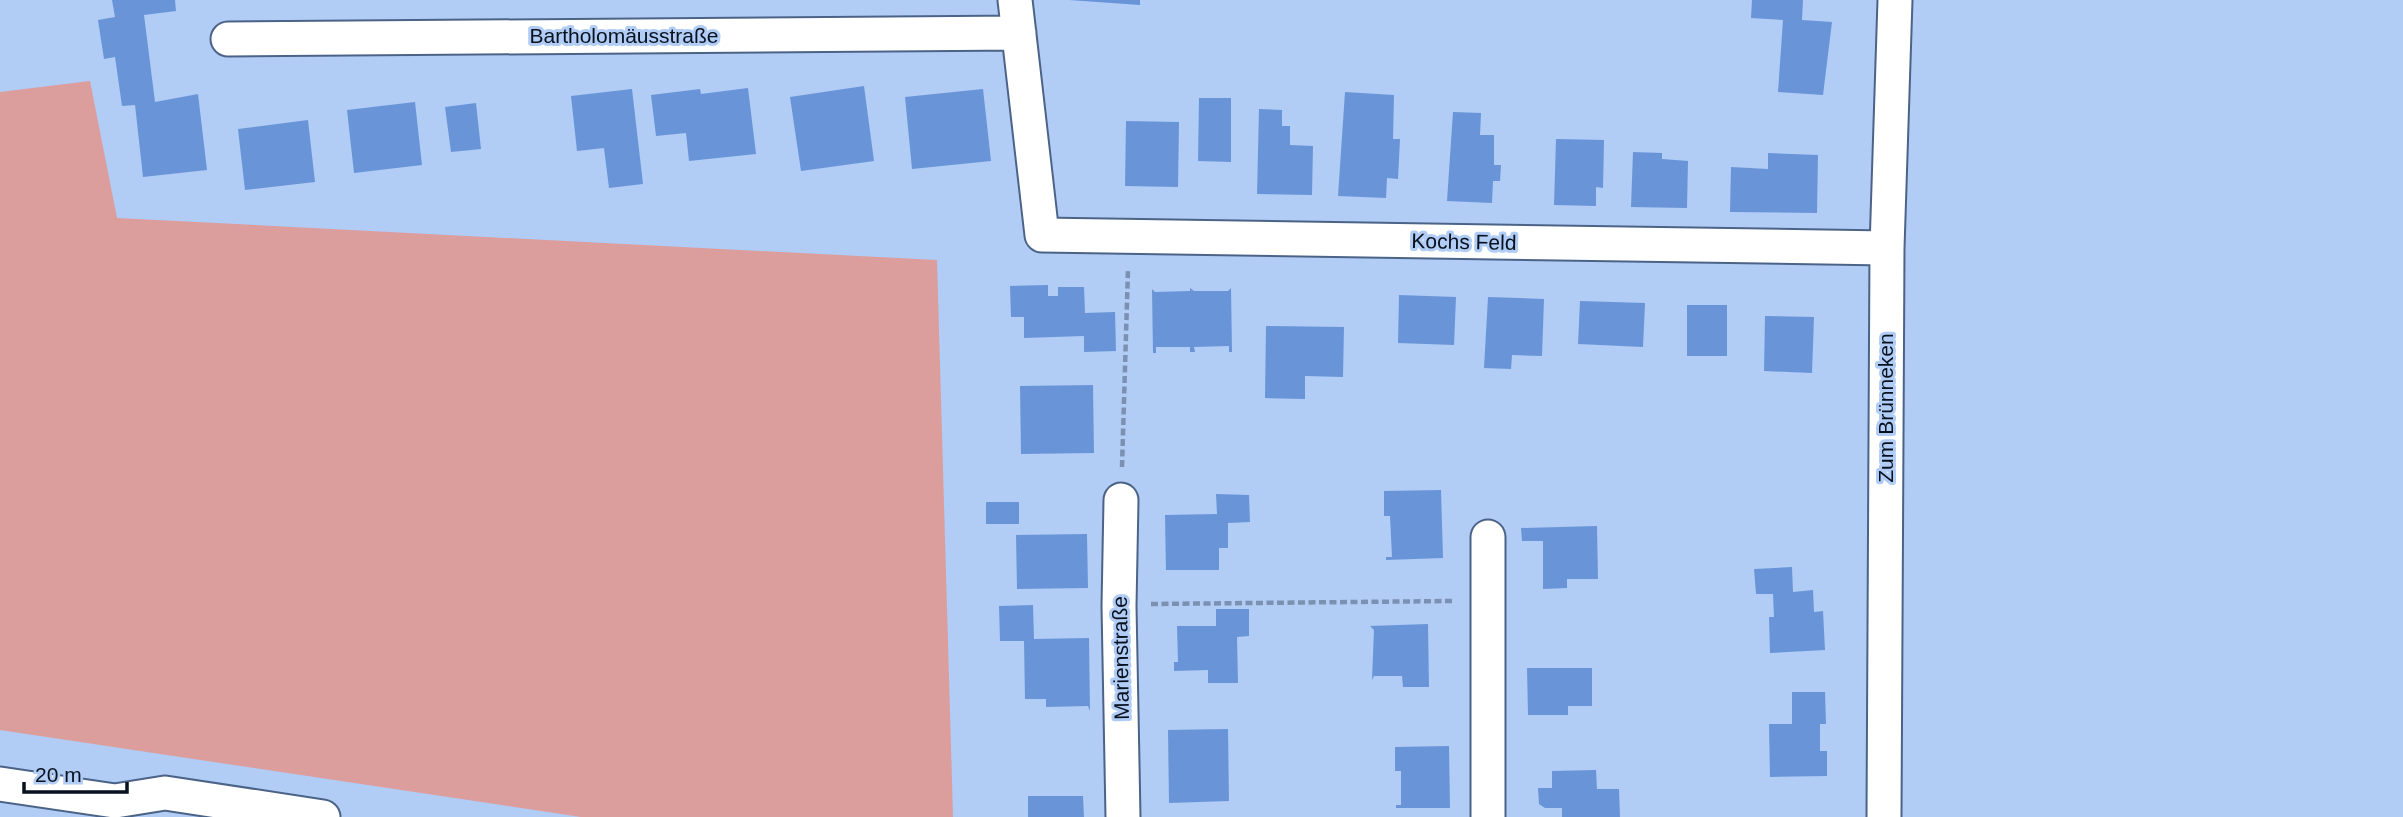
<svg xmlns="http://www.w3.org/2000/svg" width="2403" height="817" font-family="Arial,sans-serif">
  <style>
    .green { fill: #dc9d9d }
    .building { fill: #6995d8 }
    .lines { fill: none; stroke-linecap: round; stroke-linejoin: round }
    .minor-casing { stroke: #4b6387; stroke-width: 37 }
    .path { stroke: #7c91b2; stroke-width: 4.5; stroke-dasharray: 7 3.5; stroke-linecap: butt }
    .minor { stroke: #fff; stroke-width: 33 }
    .labels { text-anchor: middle; stroke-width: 6; stroke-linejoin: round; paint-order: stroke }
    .street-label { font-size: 21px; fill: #08111f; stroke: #b1ccf5 }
  </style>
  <rect width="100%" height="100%" fill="#b1ccf5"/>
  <path class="green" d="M90 81 117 218 937 260 953 817H581L0 730V92Z"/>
  <path class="building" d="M112 0H175L176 11 144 15 155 102 198 94 207 170 143 177 135 105 122 106 115 57 104 59 98 20 115 17Z
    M1069 0H1140V5Z
    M1752 0H1803L1802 20 1832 22 1823 95 1778 92 1783 20 1751 18Z
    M864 86 874 161 801 171 790 97Z
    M748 88 756 154 689 161 686 133 656 136 651 95 700 89 701 94Z
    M632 89 643 184 609 188 604 148 577 151 571 96Z
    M983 89 991 161 912 169 905 97Z
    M1345 92 1394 95 1393 139H1400L1398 179 1387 178 1386 198 1338 196Z
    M1199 98H1231V162L1198 161Z
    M415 102 422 165 354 173 347 110Z
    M476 103 481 149 451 152 445 107Z
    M1259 109 1282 110V126H1290V145L1313 146 1312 195 1257 194Z
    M1453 112 1481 113 1480 135H1494V165H1501L1500 181H1493L1492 203 1447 201Z
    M308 120 315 182 245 190 238 129Z
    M1126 121 1179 122 1178 187 1125 186Z
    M1556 139 1604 140 1603 188 1596 187V206L1554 205Z
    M1633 152 1662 153V159L1688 161 1687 208 1631 207Z
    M1768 153 1818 155 1817 213 1730 212 1731 167 1768 169Z
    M1048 285V296H1058V287H1084L1085 313 1115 312 1116 351 1084 352V336L1024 338V317H1011L1010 286Z
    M1190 288 1194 291H1228L1231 288 1232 352H1229V346L1194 347 1195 352H1190V347H1156V353H1153L1152 289 1155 292 1190 291Z
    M1399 295 1456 297 1454 345 1398 343Z
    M1488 297 1544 299 1542 356 1512 355 1511 369 1484 368Z
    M1580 301 1645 303 1643 347 1578 344Z
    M1687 305H1727V356H1687Z
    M1765 316 1814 317 1812 373 1764 371Z
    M1266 326 1344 327 1343 377 1305 376V399L1265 398Z
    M1093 385 1094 453 1021 454 1020 386Z
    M1441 490 1443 558 1386 560V557H1392L1390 516H1384V491Z
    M1216 494 1249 495 1250 522 1228 523V548H1219V570H1166L1165 515 1217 514Z
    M986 502H1019V524H986Z
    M1597 526 1598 579H1567V588L1543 589V541H1522L1521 528Z
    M1087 534 1088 588 1017 589 1016 535Z
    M1792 567 1793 592 1813 590 1814 612 1823 611 1825 650 1770 653 1769 617H1774L1773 594H1756L1754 569Z
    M1033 605 1034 639 1089 638 1090 711 1088 706 1046 707V699H1025L1024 641H1000L999 606Z
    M1216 609H1249V636L1237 637 1238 683H1208V670L1174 671V662H1178L1177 626H1216Z
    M1428 624 1429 687H1403L1402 676H1374L1372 680 1374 630 1370 626Z
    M1527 668H1592V706H1568V715H1528Z
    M1792 692H1825L1826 724H1820V751H1827V776L1770 777 1769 724H1792Z
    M1228 729 1229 801 1169 803 1168 730Z
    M1449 746 1450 808H1396V805H1401V771H1395V747Z
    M1596 770 1597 789H1619L1620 817H1562V808H1545L1539 804 1538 788H1552V771Z
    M1028 796H1083L1084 817H1028Z"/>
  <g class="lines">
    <defs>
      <path id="minor" d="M1015 0 1042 235 1887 248
        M228 39 1019 33
        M1121 500 1119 606 1123 817
        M1488 537V817
        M0 784 115 801 165 793 323 817
        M1884 817 1887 248 1895 0"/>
    </defs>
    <use href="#minor" class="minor-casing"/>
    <path class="path" d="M1122 467 1128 269
      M1151 604 1454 601"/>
    <use href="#minor" class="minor"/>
  </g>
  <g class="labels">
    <g class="street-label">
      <text x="624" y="43">Bartholomäusstraße</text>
      <text transform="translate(1464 242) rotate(1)" y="7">Kochs Feld</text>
      <text transform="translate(1886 408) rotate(-90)" y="7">Zum Brünneken</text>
      <text transform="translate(1121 658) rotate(-91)" y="7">Marienstraße</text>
    </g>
  </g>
  <path d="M24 782v10h103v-10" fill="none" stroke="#08111f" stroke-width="3.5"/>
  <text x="35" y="782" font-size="21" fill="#08111f" stroke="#b1ccf5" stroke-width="5" paint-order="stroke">20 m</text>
</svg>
